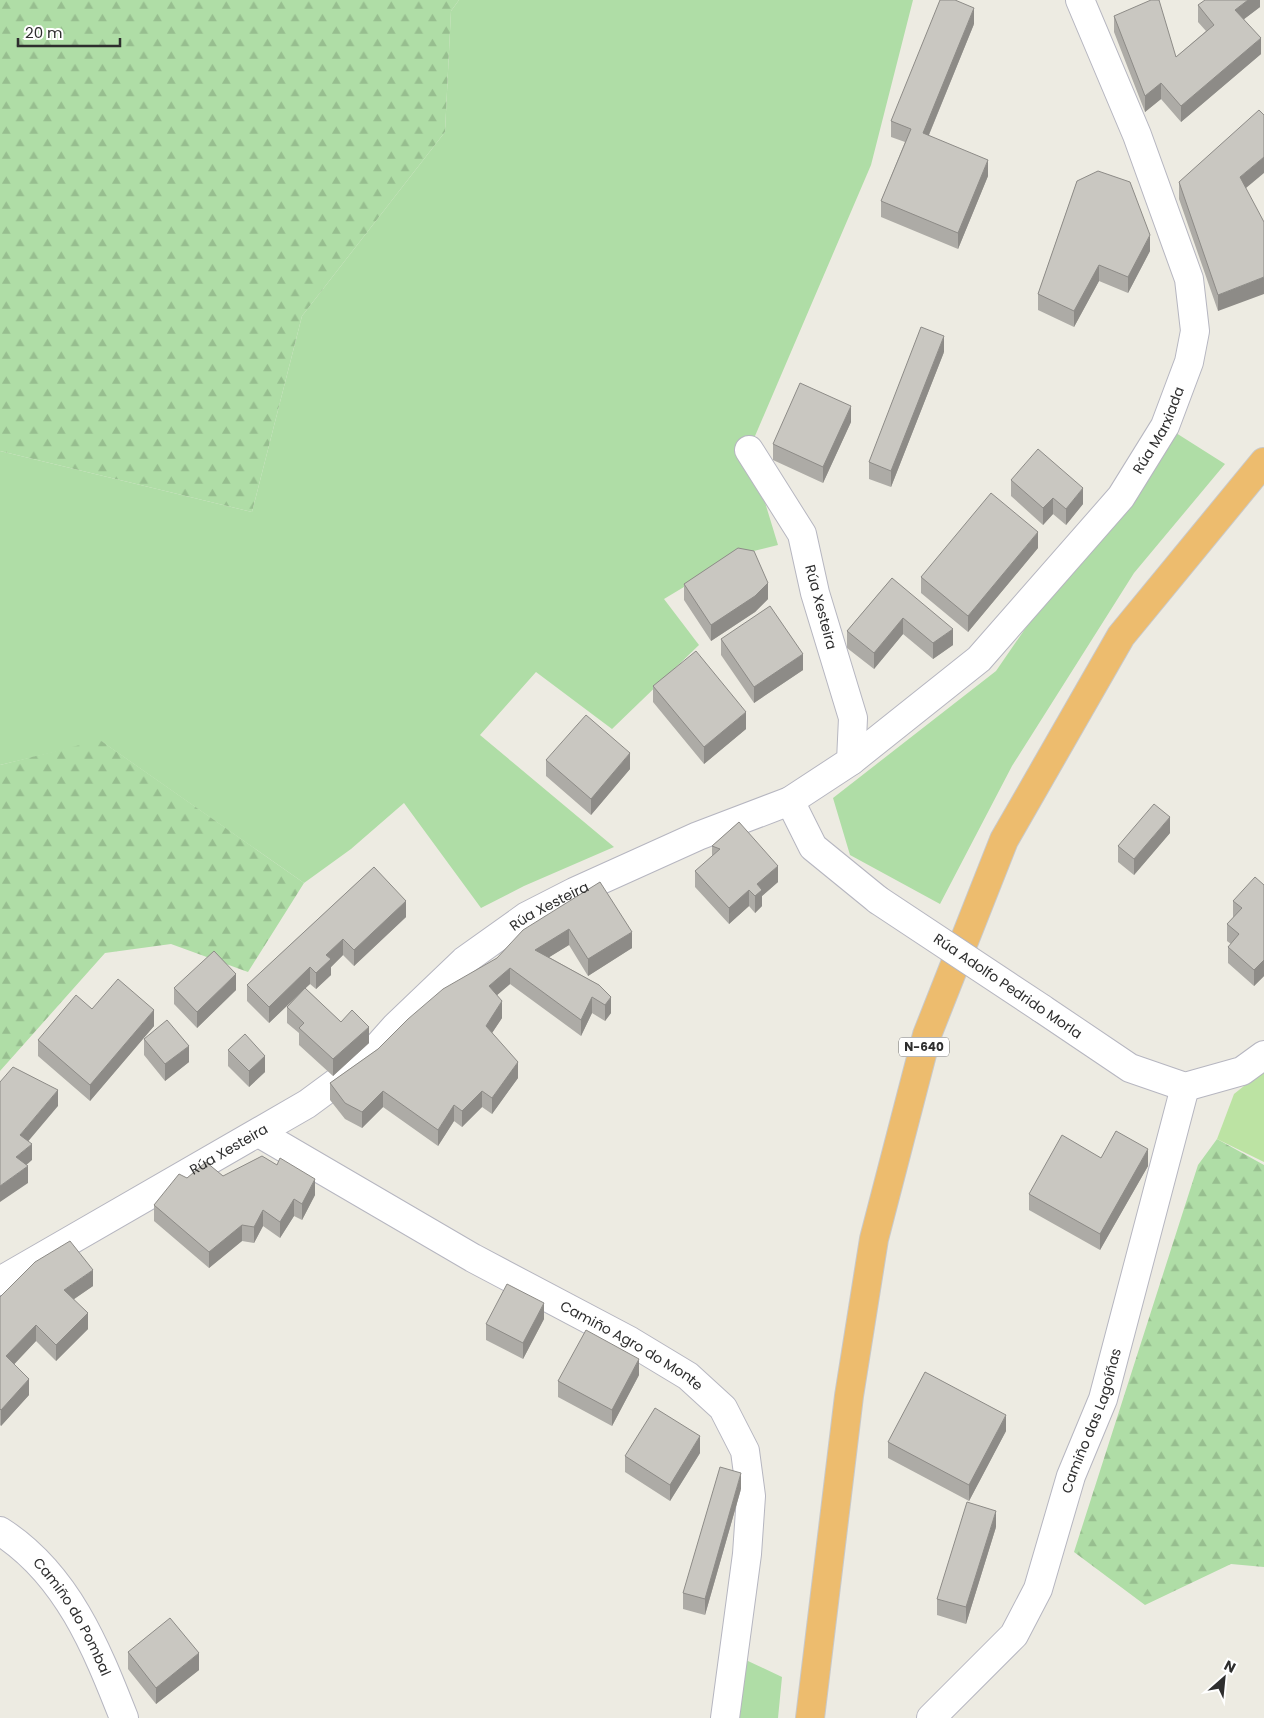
<svg xmlns="http://www.w3.org/2000/svg" width="1264" height="1718" font-family="Poppins,sans-serif">
  <style>
    .grass { fill: #afdda6 }
    .forest { fill: url(#forest-firs) }
    .pitch { fill: #bce3a3 }
    .lines { fill: none; stroke-linecap: round; stroke-linejoin: round }
    .minor-casing { stroke: #b6b6c0; stroke-width: 30 }
    .highway-casing { stroke: #c9c9c9; stroke-width: 30 }
    .minor { stroke: #fff; stroke-width: 28 }
    .highway { stroke: #edbc6e; stroke-width: 28 }
    .minor-bridge-casing { stroke: #b6b6c0; stroke-width: 30; stroke-linecap: butt }
    .minor-bridge { stroke: #fff; stroke-width: 28 }
    .wall { fill: #adaba6 }
    .shaded-wall { fill: #8d8b87 }
    .building { fill: #c9c7c1; stroke: #8d8b87 }
    .labels { text-anchor: middle; stroke-width: 4; stroke-linejoin: round; paint-order: stroke }
    .shield { fill: #fff; stroke: #6d6d6d; stroke-width: 1 }
    .shield-label { font-size: 12px; font-weight: bold; fill: #2e2e2e }
    .street-label { font-size: 14px; fill: #2e2e2e; stroke: #fff }
  </style>
  <defs>
    <pattern id="forest-firs" width="22" height="20" patternUnits="userSpaceOnUse" patternTransform="scale(1.25)"><rect width="22" height="20" fill="#afdda6"/><path d="M5 1l3.5 6h-7zM16 11l3.5 6h-7z" fill="#97be8f"/></pattern>
  </defs>
  <rect width="100%" height="100%" fill="#edebe2"/>
  <path class="grass" d="M459 0H913L871 165 749 450 778 545 737 555 664 599 699 645 612 729 536 672 480 735 614 847 524 886 481 908 404 803 351 849 304 883 101 741 0 765V451L252 512 302 316 445 132 451 11Z
    M1165 426 1225 464 1134 573 1012 766 940 904 850 855 833 798 996 671Z
    M733 1654 782 1677 778 1718H727Z"/>
  <path class="forest" d="M0 0H459L451 11 445 132 302 316 252 512 0 451Z
    M100 740 304 883 248 972 171 944 105 953 0 1071V765Z
    M1217 1139 1264 1165V1567L1231 1564 1145 1605 1074 1552 1198 1165Z"/>
  <path class="pitch" d="M1264 1070V1162L1217 1139 1234 1094Z"/>
  <g class="lines">
    <defs>
      <g id="minor">
        <path id="s1" d="M851 761 979 659 1121 497 1165 426 1189 362 1195 331 1189 279 1137 135 1080 0"/>
        <path d="M790 801 813 847 878 900"/>
        <path d="M1041 1008 1130 1068 1185 1087 1242 1071 1264 1055"/>
        <path id="s2" d="M259 1133 473 1258 630 1341 688 1376 723 1408 745 1451 751 1496 747 1554 725 1718"/>
        <path id="s3" d="M0 1281 307 1104 364 1062 396 1026 464 961 527 916 574 892 698 836 790 801 851 761 853 718 815 593 802 534 749 450"/>
        <path id="s4" d="M0 1531C67 1574 96 1647 124 1718"/>
        <path id="s5" d="M931 1718 1014 1635 1038 1589 1071 1476 1103 1399 1185 1087"/>
      </g>
      <path id="highway" d="M810 1718 849 1396 874 1239 927 1035 1004 840 1121 636 1264 462"/>
    </defs>
    <use href="#minor" class="minor-casing"/>
    <use href="#highway" class="highway-casing"/>
    <use href="#minor" class="minor"/>
    <use href="#highway" class="highway"/>
    <defs>
      <path id="minor-bridge" d="M878 900 1041 1008"/>
    </defs>
    <use href="#minor-bridge" class="minor-bridge-casing"/>
    <use href="#minor-bridge" class="minor-bridge"/>
  </g>
  <path class="wall" d="M1260 0V7L1244 19 1261 54 1181 122 1161 99 1145 112 1114 32V16L1176 57 1206 31 1198 22V5Z
    M974 24 929 135 988 176 958 249 881 217V201L905 142 891 137V121Z
    M1077 181 1150 251 1128 293 1099 281 1074 327 1038 310V294Z
    M1179 182 1246 188 1218 311 1179 199Z
    M944 352 891 487 869 479V462Z
    M851 422 823 483 773 460V444Z
    M1011 480 1083 504 1066 525 1053 514 1043 525 1011 496Z
    M1038 548 968 632 921 593V577Z
    M892 578 953 645 933 659 903 634 874 669 847 648V631Z
    M684 584 768 599 755 612 711 641 684 600Z
    M721 639 803 670 754 703 721 655Z
    M653 686 746 729 704 764 653 702Z
    M546 760 630 769 591 815 546 776Z
    M739 822 778 882 762 896V906L755 913 749 906 729 924 695 887V871L712 857V846Z
    M1170 833 1134 875 1118 862V846Z
    M374 867 406 917 354 966 343 955 331 967V975L316 989 310 984 305 988 341 1022 369 1043 333 1076 299 1045V1033L287 1023V1007L303 990 269 1023 247 1001V985Z
    M600 882 632 948 588 976 569 945 549 957 599 985 611 1013 605 1021 592 1013 581 1036 510 984 497 995 502 1018 492 1033 518 1078 492 1114 482 1107 462 1127 454 1121 438 1146 383 1107 362 1128 345 1119 330 1100V1083L378 1049 497 958Z
    M1264 885V976L1254 986 1228 963V947L1231 944 1227 941V924L1233 918V901Z
    M174 988 236 990 197 1028 174 1004Z
    M154 1026 90 1101 38 1056V1040Z
    M144 1039 189 1062 165 1081 144 1055Z
    M228 1050 265 1072 249 1087 228 1066Z
    M1101 1158 1148 1166 1100 1250 1029 1210V1194Z
    M187 1178 315 1195 302 1220 294 1216 280 1238 263 1226 254 1243 242 1241 209 1268 154 1221V1205Z
    M93 1286 74 1299 88 1329 56 1361 36 1341 14 1364 29 1395 1 1426 0 1425V1297Z
    M544 1319 523 1359 486 1340V1324Z
    M639 1375 612 1426 558 1397V1381Z
    M1006 1431 969 1501 888 1458V1442Z
    M700 1453 670 1501 625 1472V1456Z
    M741 1489 705 1615 683 1609V1593Z
    M996 1527 966 1624 937 1615V1599Z
    M128 1652 199 1670 156 1704 128 1669Z"/>
  <path class="shaded-wall" d="M1248 0H1260V7L1235 26V10Z
    M974 8V24L923 149V133Z
    M1261 38V54L1181 122V106Z
    M1161 83V99L1145 112V96Z
    M1264 157V173L1240 193V177Z
    M988 160V176L958 249V233Z
    M1150 235V251L1128 293V277Z
    M1099 265V281L1074 327V311Z
    M1264 277V294L1218 311V295Z
    M944 336V352L891 487V471Z
    M851 406V422L823 483V467Z
    M1083 488V504L1066 525V509Z
    M1053 498V514L1043 525V508Z
    M1038 532V548L968 632V616Z
    M768 583V599L755 612 711 641V625Z
    M903 618V634L874 669V653Z
    M953 629V645L933 659V643Z
    M803 654V670L754 703V687Z
    M746 712V729L704 764V747Z
    M630 753V769L591 815V799Z
    M1170 817V833L1134 875V859Z
    M778 866V882L762 896V906L755 913V896L757 884Z
    M749 890V906L729 924V908Z
    M406 901V917L354 966V950Z
    M569 929V945L535 966V950Z
    M632 932V948L588 976V959Z
    M343 939V955L331 967V975L316 989V973L326 955Z
    M1264 960V976L1254 986V970Z
    M310 967V984L269 1023V1007Z
    M510 968V984L489 1002V986Z
    M236 974V990L197 1028V1012Z
    M592 997V1013L581 1036V1020Z
    M611 997V1013L605 1021V1005Z
    M502 1001V1018L486 1042V1026Z
    M154 1010V1026L90 1101V1085Z
    M369 1027V1043L333 1076V1059Z
    M189 1046V1062L165 1081V1064Z
    M265 1056V1072L249 1087V1071Z
    M518 1062V1078L492 1114V1098Z
    M58 1090V1106L20 1151V1135Z
    M383 1091V1107L362 1128V1112Z
    M482 1091V1107L462 1127V1111Z
    M454 1105V1121L438 1146V1130Z
    M32 1144V1160L16 1174V1157Z
    M1148 1149V1166L1100 1250V1234Z
    M28 1166V1183L0 1202V1186Z
    M315 1179V1195L302 1220V1204Z
    M294 1199V1216L280 1238V1222Z
    M263 1210V1226L254 1243V1227Z
    M242 1225V1241L209 1268V1252Z
    M93 1270V1286L64 1306V1290Z
    M544 1303V1319L523 1359V1343Z
    M88 1313V1329L56 1361V1345Z
    M36 1325V1341L6 1373V1356Z
    M639 1359V1375L612 1426V1410Z
    M29 1379V1395L1 1426V1410Z
    M1006 1415V1431L969 1501V1485Z
    M700 1436V1453L670 1501V1485Z
    M741 1473V1489L705 1615V1599Z
    M996 1511V1527L966 1624V1607Z
    M199 1653V1670L156 1704V1688Z"/>
  <path class="building" d="M940 0H955L974 8 923 133 988 160 958 233 881 201 911 129 891 121Z
    M1151 0H1159L1176 57 1214 25 1198 5 1205 0H1248L1235 10 1261 38 1181 106 1161 83 1145 96 1114 16Z
    M1259 110 1264 115V157L1240 177 1264 222V277L1218 295 1179 182Z
    M1098 171 1130 182 1150 235 1128 277 1099 265 1074 311 1038 294 1077 181Z
    M921 327 944 336 891 471 869 462Z
    M800 383 851 406 823 467 773 444Z
    M1038 449 1083 488 1066 509 1053 498 1043 508 1011 480Z
    M991 493 1038 532 968 616 921 577Z
    M738 548 754 551 768 583 755 596 711 625 684 584Z
    M892 578 953 629 933 643 903 618 874 653 847 631Z
    M770 606 803 654 754 687 721 639Z
    M696 651 746 712 704 747 653 686Z
    M586 715 630 753 591 799 546 760Z
    M1154 804 1170 817 1134 859 1118 846Z
    M739 822 778 866 757 884 762 890 755 896 749 890 729 908 695 871 720 849 712 846Z
    M374 867 406 901 354 950 343 939 326 955 331 959 316 973 310 967 269 1007 247 985Z
    M1255 877 1264 885V960L1254 970 1228 947 1239 934 1227 924 1242 908 1233 901Z
    M600 882 632 932 588 959 569 929 535 950 599 985 611 997 605 1005 592 997 581 1020 510 968 489 986 502 1001 486 1026 518 1062 492 1098 482 1091 462 1111 454 1105 438 1130 383 1091 362 1112 345 1103 330 1083 378 1049 408 1019 443 989 497 958 523 930Z
    M214 951 236 974 197 1012 174 988Z
    M118 979 154 1010 90 1085 38 1040 76 995 92 1009Z
    M305 988 341 1022 352 1010 369 1027 333 1059 299 1028 304 1023 287 1007Z
    M167 1020 189 1046 165 1064 144 1039Z
    M245 1034 265 1056 249 1071 228 1050Z
    M13 1067 58 1090 20 1135 32 1144 16 1157 28 1166 0 1186V1082Z
    M1116 1131 1148 1149 1100 1234 1029 1194 1062 1135 1101 1158Z
    M262 1156 277 1165 280 1158 315 1179 302 1204 294 1199 280 1222 263 1210 254 1227 242 1225 209 1252 154 1205 179 1174 187 1178 206 1162 223 1176Z
    M70 1241 93 1270 64 1290 88 1313 56 1345 36 1325 6 1356 29 1379 1 1410 0 1409V1297L35 1262Z
    M507 1284 544 1303 523 1343 486 1324Z
    M586 1330 639 1359 612 1410 558 1381Z
    M925 1372 1006 1415 969 1485 888 1442Z
    M655 1408 700 1436 670 1485 625 1456Z
    M720 1467 741 1473 705 1599 683 1593Z
    M967 1502 996 1511 966 1607 937 1599Z
    M170 1618 199 1653 156 1688 128 1652Z"/>
  <g class="labels">
    <rect class="shield" x="899" y="1037.5" width="50" height="19" rx="4"/>
    <g class="shield-label">
      <text x="924" y="1051">N-640</text>
    </g>
    <g class="street-label">
      <text dy="5" stroke="none"><textPath href="#s1" startOffset="456">Rúa Marxiada</textPath></text>
      <text transform="translate(821 607) rotate(75)" y="5">Rúa Xesteira</text>
      <text dy="5" stroke="none"><textPath href="#s3" startOffset="669">Rúa Xesteira</textPath></text>
      <text transform="translate(1008 986) rotate(34)" y="5">Rúa Adolfo Pedrido Morla</text>
      <text dy="5" stroke="none"><textPath href="#s3" startOffset="264">Rúa Xesteira</textPath></text>
      <text dy="5" stroke="none"><textPath href="#s2" startOffset="429">Camiño Agro do Monte</textPath></text>
      <text dy="5" stroke="none"><textPath href="#s5" startOffset="346">Camiño das Lagoíñas</textPath></text>
      <text dy="5" stroke="none"><textPath href="#s4" startOffset="114">Camiño do Pombal</textPath></text>
    </g>
  </g>
  <g transform="translate(1224 1678) rotate(27)" stroke="#ffffff" stroke-width="4" paint-order="stroke">
  <path d="M0-4L9 19L0 12L-9 19Z" fill="#2e2e2e"/>
  <text y="-8" font-size="14" font-weight="bold" text-anchor="middle" fill="#2e2e2e">N</text>
  </g>
  <path d="M18 38v8h102v-8" fill="none" stroke="#2e2e2e" stroke-width="2.5"/>
  <text x="25" y="38" font-size="15" fill="#2e2e2e" stroke="#ffffff" stroke-width="4" paint-order="stroke">20 m</text>
</svg>
